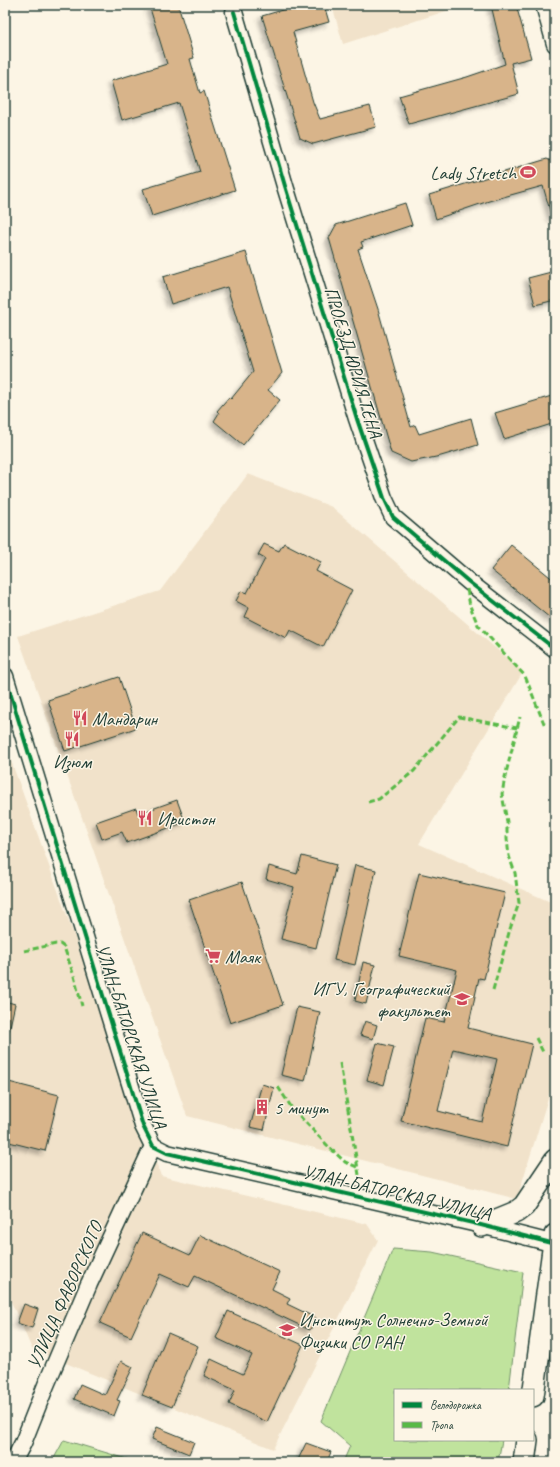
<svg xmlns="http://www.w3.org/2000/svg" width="560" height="1467" font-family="Caveat,sans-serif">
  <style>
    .built { fill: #f1e2ca }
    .green { fill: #c0e39d; stroke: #709068 }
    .building { fill: #d8b48a; stroke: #1f3d34; fill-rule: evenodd; filter: url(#shadow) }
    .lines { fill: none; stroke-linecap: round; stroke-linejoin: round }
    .minor-casing { stroke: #1f3d34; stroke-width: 19 }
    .major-casing { stroke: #1f3d34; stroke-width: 24 }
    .minor { stroke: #fcf5e5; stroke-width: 16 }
    .major { stroke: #fcf5e5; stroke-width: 21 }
    .quiet { stroke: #58b947; stroke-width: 3; stroke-dasharray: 6 3; stroke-linecap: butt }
    .cycleway-casing { stroke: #fcf5e5; stroke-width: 6 }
    .cycleway { stroke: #00873e; stroke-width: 4 }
    .labels { text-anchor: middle; stroke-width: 3; stroke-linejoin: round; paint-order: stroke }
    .poi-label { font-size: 19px; fill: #1f3d34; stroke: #fcf5e5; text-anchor: start }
    .street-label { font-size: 19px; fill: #1f3d34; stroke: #fcf5e5 }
  </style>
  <defs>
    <filter id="shadow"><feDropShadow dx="-3.5" dy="3.5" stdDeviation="2" flood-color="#0004"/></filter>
  </defs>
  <rect width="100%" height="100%" fill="#fcf5e5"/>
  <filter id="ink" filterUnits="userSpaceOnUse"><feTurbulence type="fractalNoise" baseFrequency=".025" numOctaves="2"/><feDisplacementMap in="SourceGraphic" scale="8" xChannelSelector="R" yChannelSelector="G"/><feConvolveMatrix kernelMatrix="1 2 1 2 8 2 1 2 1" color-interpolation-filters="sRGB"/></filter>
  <g filter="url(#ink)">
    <path class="built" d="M332 5H465L343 44Z
      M248 474 332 507 523 672 419 844 555 904V1075L517 1199 187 1116 18 636 160 591Z
      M5 744 161 1176 367 1224 378 1240 273 1449 32 1349 5 1288Z"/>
    <path class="green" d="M393 1249 432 1252 523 1272 509 1390H395V1440H502L498 1462H343L350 1446 321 1421Z
      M64 1440 137 1462H52Z"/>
    <path class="building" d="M149 5H178L194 58 190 59 200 93 204 91 235 190 152 216 143 189 200 172 179 103 122 120 111 81 167 64Z
      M299 5H324L329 22 293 32 313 102 320 119 370 106 376 127 313 144 300 138 262 16Z
      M491 5H516L531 58 511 63 519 94 409 124 399 96 467 77 505 64Z
      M547 159 555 163V218H552L543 186 489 201 436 219 429 195Z
      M405 203 412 225 361 242 363 247 358 249 378 309 411 427 415 425 419 434 471 418 478 445 441 456 411 462 391 453 329 238 336 225Z
      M246 252 282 373 268 390 280 400 243 445 214 421 219 413 217 411 229 397 231 399 253 372 227 287 171 304 163 277Z
      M555 271V300L535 305 528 278Z
      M555 395V423L504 439 495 413Z
      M284 543 321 562 316 571 352 590 323 647 290 630 286 638 245 617 249 608 236 601 241 591 247 593 265 559 258 555 264 544 279 551Z
      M511 545 555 581V622L491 570Z
      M119 677 136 728 65 751 48 700Z
      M177 800 185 822 127 843 122 832 102 839 96 822 136 808 138 814Z
      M302 856 336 865 316 948 281 939 294 887 266 879 269 866 297 874Z
      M355 865 376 870 355 965 334 960Z
      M419 873 505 893 484 979 479 978 468 1028 532 1044 507 1147 401 1121 425 1018 444 1022 457 970 399 956ZM453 1049 497 1059 482 1122 438 1111Z
      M242 882 283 1005 230 1023 189 900Z
      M363 962 375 965 366 1004 355 1001Z
      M5 1001 15 1004 9 1031H5Z
      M297 1007 320 1012 305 1081 281 1075Z
      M365 1021 377 1025 373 1039 360 1035Z
      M377 1043 394 1047 384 1085 367 1080Z
      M5 1081 59 1095 45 1151 5 1141Z
      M262 1084 274 1088 264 1130 250 1127Z
      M142 1233 190 1255 200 1235 280 1272 272 1289 290 1298 287 1304 316 1318 310 1330 195 1276 189 1287 160 1274 131 1337 100 1323Z
      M24 1304 38 1309 32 1328 17 1323Z
      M228 1311 303 1345 267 1422 229 1404 235 1390 204 1376 211 1359 243 1374 252 1355 216 1338Z
      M168 1333 198 1346 172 1407 142 1395Z
      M121 1361 133 1367 117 1400 120 1401 114 1416 74 1399 80 1384 105 1395Z
      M157 1427 194 1442 189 1454 152 1439Z
      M306 1443 331 1452 327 1462H297Z"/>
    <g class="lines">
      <defs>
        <path id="minor" d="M544 5 555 44
          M234 12 285 186 357 419 384 498 393 517 469 582 555 649
          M5 676 143 1126 153 1146 167 1153 473 1223 555 1244
          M13 1462 23 1443 46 1385 89 1284 153 1146"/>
        <path id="major" d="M482 1226 516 1212 524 1206 555 1160
          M533 1396 555 1235
          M524 1462 527 1440"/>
      </defs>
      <use href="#minor" class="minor-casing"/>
      <use href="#major" class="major-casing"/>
      <use href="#minor" class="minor"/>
      <use href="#major" class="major"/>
      <path class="quiet" d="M467 589 470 606 478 625 525 676 545 726
        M368 802 379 799 414 771 459 717 517 728
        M24 951 56 944H60L64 947 74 976 82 1006
        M493 990 510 929 519 903 515 873 509 856 507 839V822L502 794 505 777 520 717
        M536 1038 544 1054
        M340 1063 359 1175
        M278 1087 292 1108 327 1145 345 1162 357 1167"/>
      <defs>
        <path id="cycleway" d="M234 12 285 186 357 419 384 498 393 517 469 582 555 649
          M5 676 143 1126 153 1146 167 1153 473 1223 555 1244"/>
      </defs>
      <use href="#cycleway" class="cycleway-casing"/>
      <use href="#cycleway" class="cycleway"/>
    </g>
  </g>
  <defs>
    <symbol id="stadium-bare" viewBox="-9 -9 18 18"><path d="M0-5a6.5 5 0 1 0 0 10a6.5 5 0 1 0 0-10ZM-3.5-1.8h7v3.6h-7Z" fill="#d1495b" stroke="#fcf5e5" stroke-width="2.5" paint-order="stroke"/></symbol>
    <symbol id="restaurant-bare" viewBox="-9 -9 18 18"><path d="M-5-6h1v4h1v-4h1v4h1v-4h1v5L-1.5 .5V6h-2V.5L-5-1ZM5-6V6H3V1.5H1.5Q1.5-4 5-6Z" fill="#d1495b" stroke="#fcf5e5" stroke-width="2.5" paint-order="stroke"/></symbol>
    <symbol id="supermarket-bare" viewBox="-9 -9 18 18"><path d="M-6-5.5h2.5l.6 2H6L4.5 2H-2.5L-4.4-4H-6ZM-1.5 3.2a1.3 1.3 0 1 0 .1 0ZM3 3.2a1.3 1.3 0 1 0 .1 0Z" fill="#d1495b" stroke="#fcf5e5" stroke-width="2.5" paint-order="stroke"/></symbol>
    <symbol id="university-bare" viewBox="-9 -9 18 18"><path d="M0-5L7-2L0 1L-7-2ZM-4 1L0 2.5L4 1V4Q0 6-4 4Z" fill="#d1495b" stroke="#fcf5e5" stroke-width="2.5" paint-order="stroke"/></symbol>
    <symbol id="building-bare" viewBox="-9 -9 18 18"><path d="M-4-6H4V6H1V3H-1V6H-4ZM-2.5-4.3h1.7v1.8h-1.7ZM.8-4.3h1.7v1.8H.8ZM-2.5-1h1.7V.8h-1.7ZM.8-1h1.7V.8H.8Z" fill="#d1495b" stroke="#fcf5e5" stroke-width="2.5" paint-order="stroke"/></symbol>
  </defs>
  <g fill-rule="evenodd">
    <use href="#stadium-bare" x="517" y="161" width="22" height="22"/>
    <use href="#restaurant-bare" x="69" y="707" width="22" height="22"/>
    <use href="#restaurant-bare" x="61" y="728" width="22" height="22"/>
    <use href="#restaurant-bare" x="134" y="807" width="22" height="22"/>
    <use href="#supermarket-bare" x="202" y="945" width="22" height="22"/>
    <use href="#university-bare" x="451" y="988" width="22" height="22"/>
    <use href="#building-bare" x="251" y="1096" width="22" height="22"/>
    <use href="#university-bare" x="276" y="1319" width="22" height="22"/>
  </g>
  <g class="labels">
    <g class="poi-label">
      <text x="516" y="179" text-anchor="end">Lady Stretch</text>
      <text x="92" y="725">Мандарин</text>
      <text x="72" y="768" text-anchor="middle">Изюм</text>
      <text x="157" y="825">Иристон</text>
      <text x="225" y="963">Маяк</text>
      <text x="450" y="995" text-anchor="end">ИГУ, Географический<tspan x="450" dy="22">факультет</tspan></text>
      <text x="274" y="1114">5 минут</text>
      <text x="299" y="1326">Институт Солнечно-Земной<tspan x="299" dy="22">Физики СО РАН</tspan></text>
    </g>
    <g class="street-label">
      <text transform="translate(354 362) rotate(73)" y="7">ПРОЕЗД ЮРИЯ ТЕНА</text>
      <text transform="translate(132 1036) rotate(72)" y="7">УЛАН-БАТОРСКАЯ УЛИЦА</text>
      <text transform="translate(397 1192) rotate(13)" y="7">УЛАН-БАТОРСКАЯ УЛИЦА</text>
      <text transform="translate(64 1295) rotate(-66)" y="7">УЛИЦА ФАВОРСКОГО</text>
    </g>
  </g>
  <rect width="560" height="1467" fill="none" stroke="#fcf5e5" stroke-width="20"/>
  <rect x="10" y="10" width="540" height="1447" fill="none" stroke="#1f3d34" stroke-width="1.5" filter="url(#ink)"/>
  <rect x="394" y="1389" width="140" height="52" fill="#fcf5e5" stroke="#a4ab9e"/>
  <rect x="402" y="1402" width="20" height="6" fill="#00873e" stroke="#a4ab9e"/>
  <text x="430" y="1409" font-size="12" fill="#1f3d34">Велодорожка</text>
  <rect x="402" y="1422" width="20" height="6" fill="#58b947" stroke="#a4ab9e"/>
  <text x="430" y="1429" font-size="12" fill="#1f3d34">Тропа</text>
</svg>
